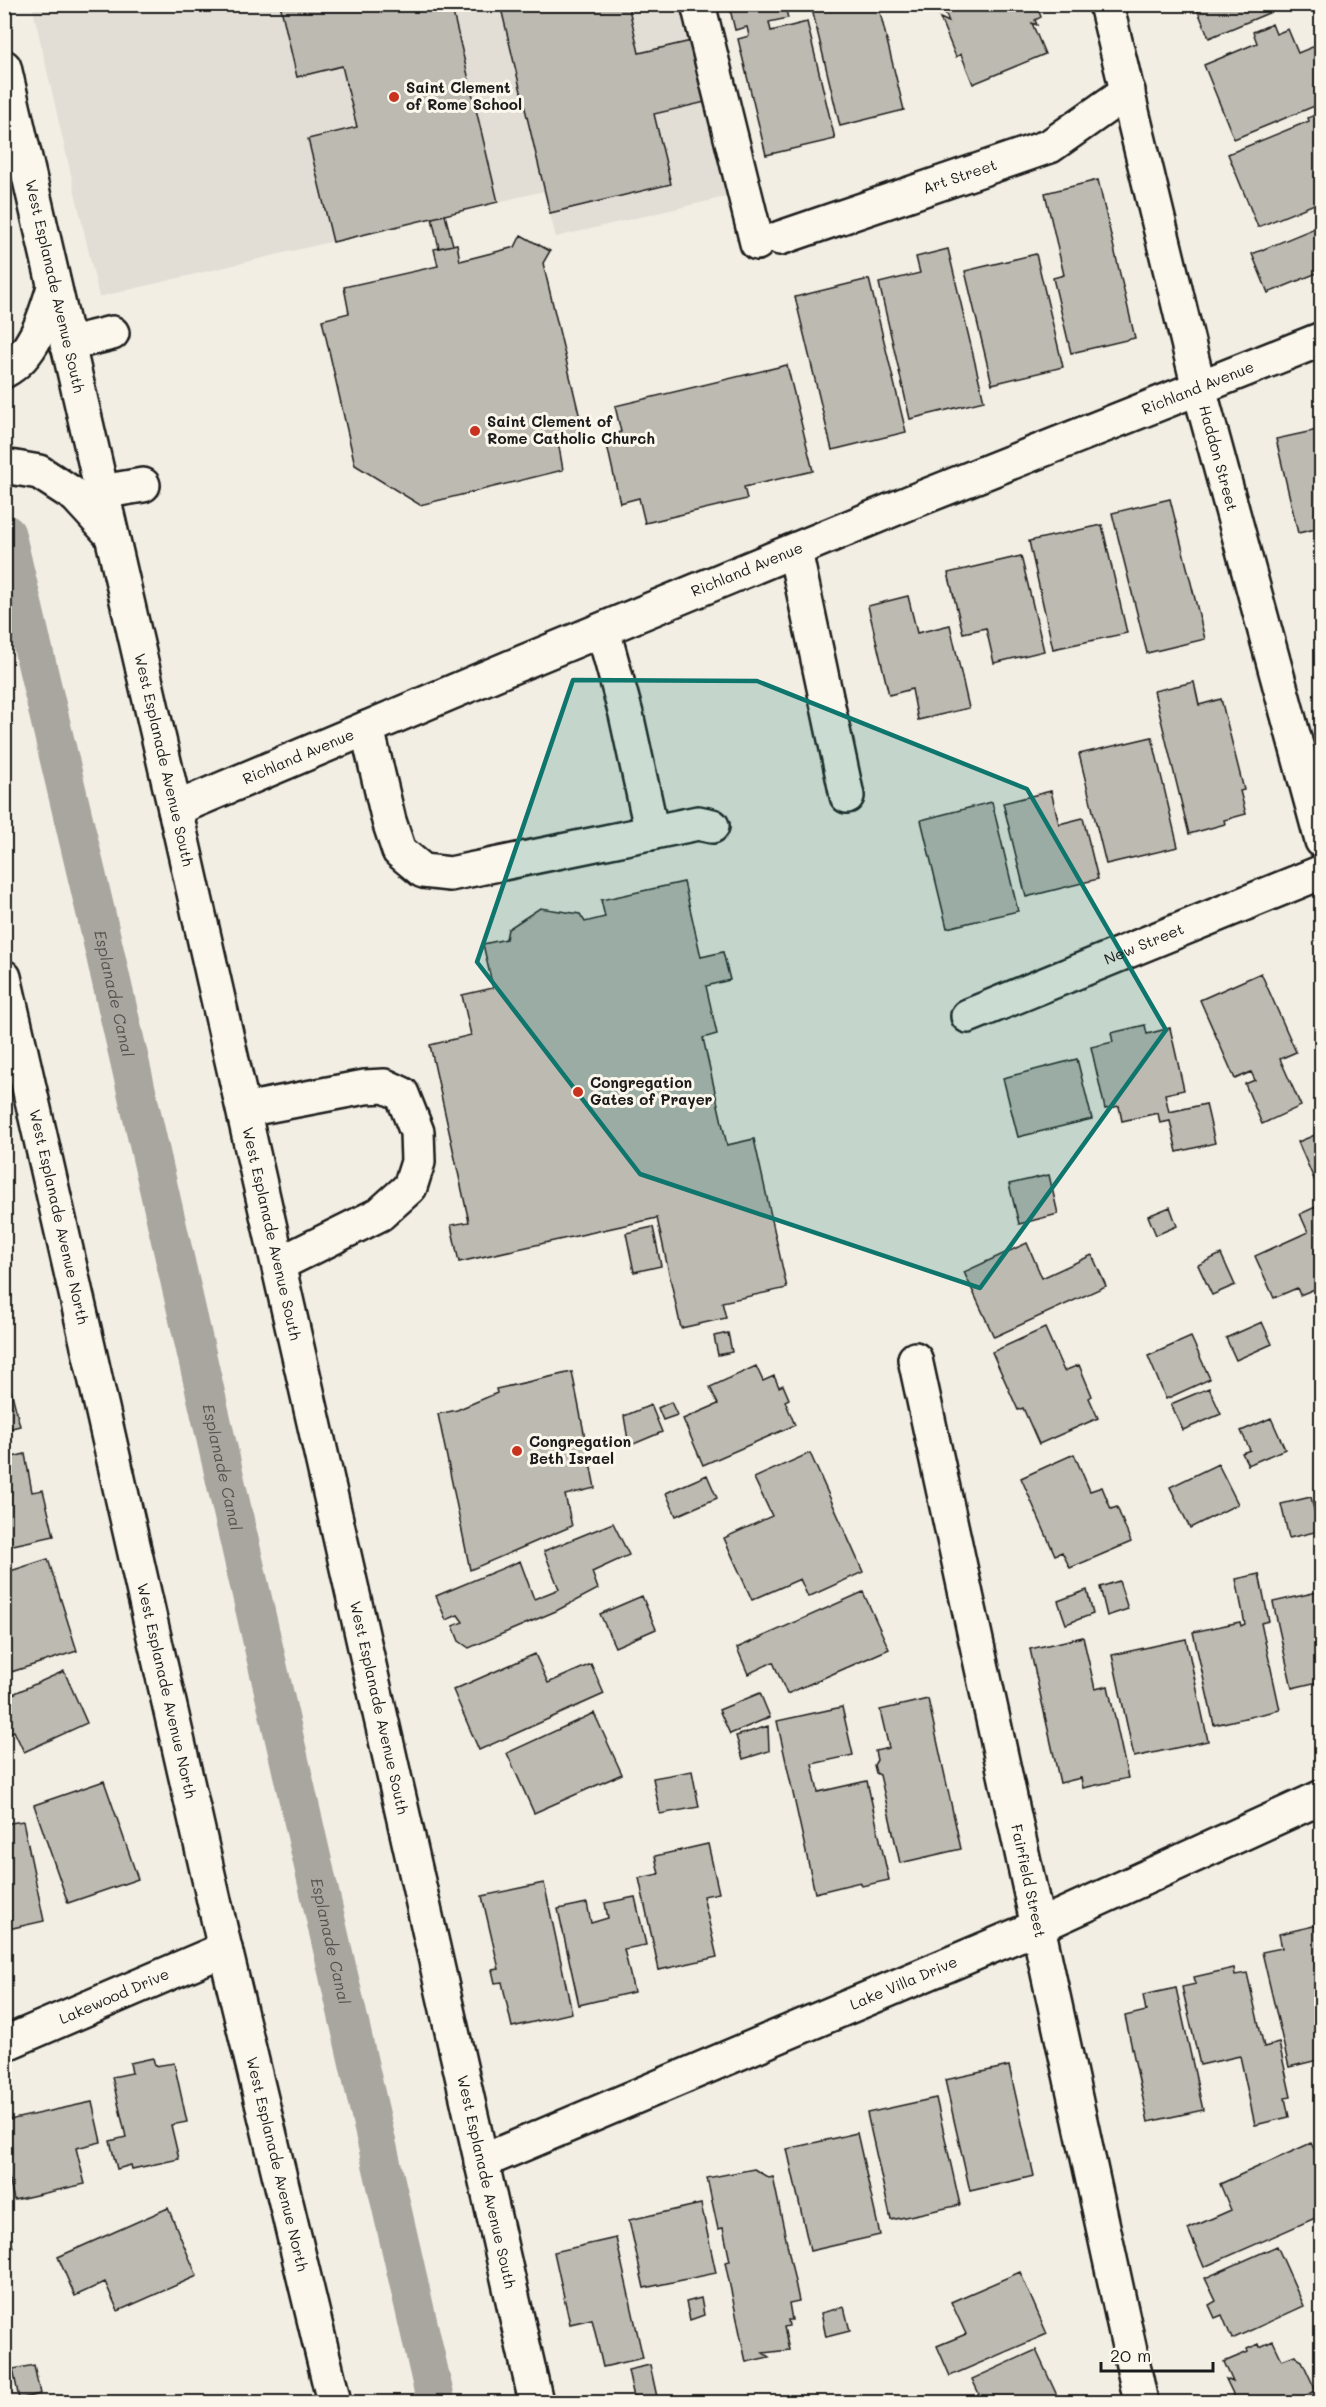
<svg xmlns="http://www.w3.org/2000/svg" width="1326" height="2407" font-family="Mali,sans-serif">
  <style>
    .built { fill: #e2ded5 }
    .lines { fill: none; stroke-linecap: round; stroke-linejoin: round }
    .canal { stroke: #a9a6a0; stroke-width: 39 }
    .building { fill: #bdbab1; stroke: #1c1c1c; stroke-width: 1.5 }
    .minor-casing { stroke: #1c1c1c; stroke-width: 38 }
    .major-casing { stroke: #1c1c1c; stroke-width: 38 }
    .minor { stroke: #fbf7ec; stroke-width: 33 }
    .major { stroke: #fbf7ec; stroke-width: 33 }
    .marked { fill: #0f766e; fill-opacity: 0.2; stroke: #0f766e; stroke-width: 4.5; stroke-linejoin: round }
    .poi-dot { fill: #c8321e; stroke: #fbf7ec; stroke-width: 2 }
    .labels { text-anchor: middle; stroke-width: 6; stroke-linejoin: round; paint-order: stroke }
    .poi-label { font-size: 15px; font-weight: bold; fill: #1c1c1c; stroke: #fbf7ec; text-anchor: start }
    .street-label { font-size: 15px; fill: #1c1c1c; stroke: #fbf7ec }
    .water-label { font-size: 16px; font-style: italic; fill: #545351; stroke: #fbf7ec }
  </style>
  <rect width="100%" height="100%" fill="#f2eee4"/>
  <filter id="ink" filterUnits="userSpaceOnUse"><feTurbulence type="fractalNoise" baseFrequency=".0167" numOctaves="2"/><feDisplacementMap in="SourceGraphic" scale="12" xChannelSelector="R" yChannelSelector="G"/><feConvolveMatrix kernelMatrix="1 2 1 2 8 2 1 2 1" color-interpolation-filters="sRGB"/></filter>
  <g filter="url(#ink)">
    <path class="built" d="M32 5H712L759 189 556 237 544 191 99 297Z"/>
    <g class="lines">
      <path class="canal" id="s1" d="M6 534 96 914 436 2402"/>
    </g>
    <path class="building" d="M280 4H451L498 202 333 242 308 139 357 127 342 66 297 77Z
      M500 4H628L639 53 700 39 714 100 654 114 671 184 550 213Z
      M784 4 788 18 769 22 771 31 807 22 835 139 766 155 738 39 749 36 747 27 735 30 729 5Z
      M878 4 904 110 840 126 811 5Z
      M956 4H1036L1041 17 1035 20 1037 25 1032 23 1045 54 973 84 961 54 956 57 940 18 949 22 944 9Z
      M1195 4H1290L1209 38Z
      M1322 4V31L1312 8Z
      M1272 24 1276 34 1288 29 1298 53 1322 43V103L1234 139 1204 65 1257 43 1253 32Z
      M1322 112V201L1258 227 1228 154 1309 121 1308 118Z
      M1098 180 1135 338 1071 353 1053 278 1064 275 1045 193Z
      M445 215 453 245 439 248 432 218Z
      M1322 225V271L1268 293 1252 254Z
      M521 235 550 251 543 263 584 435 558 441 563 470 420 505 355 465 322 320 349 313 344 287 438 266 434 249 457 244 460 261 515 247Z
      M948 249 984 401 910 419 879 283 920 273 916 257Z
      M1036 254 1063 367 992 384 965 271Z
      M869 279 906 432 832 450 795 297Z
      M787 365 813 471 744 487 747 499 645 523 639 498 620 503 605 436 621 432 615 406Z
      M1322 429V554L1316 529 1298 533 1276 439Z
      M1170 499 1205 639 1147 653 1112 513Z
      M1102 525 1127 633 1053 649 1029 541Z
      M1021 556 1044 651 994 663 986 628 963 633 948 573Z
      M908 596 917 633 950 625 969 708 918 720 912 689 889 695 868 606Z
      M1194 682 1199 705 1221 699 1244 790 1240 791 1246 814 1224 820 1225 824 1189 834 1154 691Z
      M1152 737 1178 847 1106 864 1079 754Z
      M1051 791 1059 824 1083 818 1098 879 1026 897 1003 803Z
      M992 802 1018 911 947 928 921 820Z
      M684 882 701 957 723 952 730 980 706 986 717 1034 703 1038 727 1145 754 1139 787 1288 722 1302 726 1318 681 1328 657 1218 459 1262 451 1225 469 1222 430 1045 471 1035 462 995 493 988 483 944 506 939 508 929 540 908 580 914 585 922 605 917 601 900Z
      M1261 973 1296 1052 1280 1059 1301 1106 1262 1124 1245 1084 1255 1080 1251 1072 1235 1079 1200 1000Z
      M1145 1025 1147 1034 1170 1028 1184 1090 1165 1094 1169 1112 1206 1104 1215 1143 1177 1152 1170 1121 1160 1123 1158 1113 1122 1121 1119 1106 1105 1109 1091 1047 1113 1042 1111 1033Z
      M1077 1059 1092 1119 1018 1137 1003 1078Z
      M1322 1132V1192L1320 1193 1298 1142Z
      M1049 1175 1058 1214 1019 1224 1009 1184Z
      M1322 1204V1286L1300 1295 1297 1288 1274 1298 1255 1256 1308 1232 1300 1214Z
      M1170 1207 1177 1226 1156 1235 1148 1216Z
      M653 1227 661 1266 634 1272 626 1233Z
      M1027 1243 1042 1278 1092 1255 1106 1286 994 1337 964 1272Z
      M1221 1254 1235 1285 1212 1295 1198 1265Z
      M1262 1322 1272 1344 1236 1360 1226 1338Z
      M1045 1328 1064 1371 1079 1365 1092 1396 1089 1398 1098 1418 1039 1444 1023 1408 1018 1410 992 1352Z
      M728 1333 732 1352 718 1355 714 1336Z
      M1191 1337 1210 1379 1166 1399 1148 1356Z
      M4 1362 20 1426 4 1430Z
      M756 1366 763 1381 774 1376 779 1387 783 1385 789 1399 785 1401 795 1425 703 1465 683 1419 718 1404 710 1387Z
      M572 1372 595 1488 565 1495 572 1526 470 1570 438 1414 457 1410 497 1393 496 1389Z
      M1209 1388 1221 1414 1183 1430 1171 1404Z
      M671 1402 677 1415 663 1420 658 1408Z
      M651 1405 662 1432 629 1446 624 1416Z
      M1271 1418 1285 1449 1248 1465 1242 1453 1250 1450 1241 1431Z
      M810 1453 863 1572 808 1597 800 1579 752 1600 724 1538 772 1516 754 1478Z
      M25 1454 32 1492 43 1490 54 1536 4 1547V1459Z
      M1074 1454 1090 1491 1102 1487 1111 1509 1117 1507 1131 1542 1070 1568 1062 1552 1055 1555 1021 1478Z
      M1218 1464 1238 1504 1190 1528 1170 1487Z
      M707 1475 717 1498 676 1516 666 1493Z
      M1311 1497 1319 1531 1289 1538 1281 1504Z
      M613 1523 629 1555 592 1572 598 1589 556 1611 469 1648 459 1641 453 1626 463 1622 458 1615 446 1620 436 1596 520 1561 534 1599 559 1589 544 1551Z
      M48 1559 77 1651 8 1673 4 1663V1573Z
      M1259 1574 1269 1621 1261 1623 1280 1710 1214 1725 1193 1632 1240 1622 1241 1626 1245 1624 1236 1579Z
      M1119 1581 1128 1609 1107 1616 1100 1587Z
      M1087 1590 1093 1614 1066 1624 1058 1601Z
      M1322 1591V1681L1292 1688 1273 1602Z
      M863 1592 889 1649 787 1694 773 1662 748 1674 737 1648Z
      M642 1596 656 1629 615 1647 600 1614Z
      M1083 1637 1095 1689 1108 1686 1128 1778 1083 1788 1081 1778 1060 1783 1030 1649Z
      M1186 1639 1208 1741 1134 1757 1112 1655Z
      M535 1654 548 1683 591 1664 604 1694 479 1750 453 1690Z
      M64 1671 87 1723 24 1752 14 1731 10 1733 4 1720V1698Z
      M760 1693 770 1717 730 1734 719 1710Z
      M928 1699 961 1849 900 1863 880 1775 876 1773 874 1765 877 1760 875 1751 889 1748 880 1710Z
      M842 1707 853 1755 812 1764 818 1792 867 1781 889 1880 862 1886 860 1882 815 1893 777 1721Z
      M594 1713 622 1774 534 1813 507 1753Z
      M768 1726 769 1751 743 1759 736 1736Z
      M692 1771 699 1807 660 1814 653 1778Z
      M104 1781 138 1879 68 1903 34 1805Z
      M23 1821 44 1921 4 1930V1824Z
      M708 1844 719 1893 703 1896 717 1957 659 1970 639 1878 659 1874 655 1856Z
      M544 1883 572 2013 512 2027 502 1982 495 1983 492 1970 499 1969 482 1896Z
      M635 1897 646 1945 624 1949 634 1992 579 2005 558 1909 587 1903 591 1923 608 1918 605 1903Z
      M1322 1924V2059L1289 2067 1262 1952 1282 1948 1279 1934Z
      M1234 1968 1235 1975 1247 1973 1264 2047 1279 2043 1291 2097 1285 2098 1289 2117 1255 2125 1240 2056 1200 2065 1182 1987 1196 1984 1194 1977Z
      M1176 1988 1203 2110 1148 2122 1125 2016 1146 2011 1143 1995Z
      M153 2058 155 2066 174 2063 187 2122 171 2125 179 2159 132 2169 131 2165 117 2169 110 2141 126 2137 112 2077 132 2073 130 2063Z
      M1009 2066 1034 2176 970 2191 945 2080Z
      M936 2098 960 2205 891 2220 867 2113Z
      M92 2102 101 2142 76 2148 85 2184 14 2200 4 2157V2121Z
      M857 2133 880 2235 810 2251 787 2149Z
      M1311 2143 1322 2165V2215L1204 2267 1188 2229 1231 2210 1220 2184Z
      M754 2169 769 2178 773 2177 799 2301 789 2303 792 2320H788L789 2326 784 2327 789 2350 763 2353 769 2357 746 2362 725 2262 730 2261 723 2228 718 2229 707 2178Z
      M701 2204 716 2273 644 2288 629 2220Z
      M168 2208 197 2276 118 2311 105 2282 75 2296 58 2257Z
      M4 2212 13 2248 4 2250Z
      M616 2238 643 2358 603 2367 592 2319 570 2324 554 2252Z
      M1277 2246 1304 2306 1232 2339 1222 2315 1215 2318 1209 2305 1216 2301 1205 2278Z
      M1020 2272 1047 2334 950 2376 937 2346 966 2334 951 2302Z
      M701 2298 704 2315 690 2320 686 2302Z
      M844 2307 850 2331 826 2337 821 2313Z
      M1273 2341 1282 2360 1295 2355 1297 2358 1302 2361 1316 2391 1290 2402H1237L1226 2379 1233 2382 1224 2362 1248 2352 1247 2349 1259 2344 1260 2347Z
      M1036 2350 1060 2402H966L980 2396 972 2379Z
      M34 2365 40 2394 19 2399 13 2369Z
      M650 2365 657 2397 635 2402 628 2370Z"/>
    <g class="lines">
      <defs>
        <g id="minor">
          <path d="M698 4 757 243"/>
          <path id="s2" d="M1106 4 1199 388 1322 841"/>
          <path id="s3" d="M780 238 1050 146 1128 91"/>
          <path d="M67 344 112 333"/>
          <path d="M101 492 143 485"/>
          <path d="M795 551 847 796"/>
          <path d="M603 630 626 714 652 833"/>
          <path d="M367 728 389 821 399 851 423 871 450 874 698 823 712 826"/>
          <path id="s4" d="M175 809 509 668 911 502 1322 339"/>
          <path id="s5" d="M968 1016 1322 872"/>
          <path d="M244 1110 365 1087 385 1086 402 1094 417 1132 418 1162 410 1187 380 1214 279 1264"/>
          <path id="s6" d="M915 1359 1141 2402"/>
          <path id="s7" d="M4 2044 225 1949"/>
          <path id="s8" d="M481 2162 1037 1927 1322 1797"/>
        </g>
        <g id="major">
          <path id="s9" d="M4 67 175 809 536 2402"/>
          <path d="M4 371C34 355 45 317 54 287"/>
          <path d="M4 466 39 472 76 496 109 532"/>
          <path id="s10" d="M4 977 225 1949 334 2402"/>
        </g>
      </defs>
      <use href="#minor" class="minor-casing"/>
      <use href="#major" class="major-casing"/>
      <use href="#minor" class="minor"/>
      <use href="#major" class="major"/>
    </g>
  </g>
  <path class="marked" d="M573 680 757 681 1027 789 1166 1030 980 1288 640 1174 477 962Z"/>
  <g class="poi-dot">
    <circle cx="394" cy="97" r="6"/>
    <circle cx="475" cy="431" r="6"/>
    <circle cx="578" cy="1092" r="6"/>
    <circle cx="517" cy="1451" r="6"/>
  </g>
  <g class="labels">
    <g class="poi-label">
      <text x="406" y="93">Saint Clement<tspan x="406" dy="17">of Rome School</tspan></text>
      <text x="487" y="427">Saint Clement of<tspan x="487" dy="17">Rome Catholic Church</tspan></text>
      <text x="590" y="1088">Congregation<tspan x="590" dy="17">Gates of Prayer</tspan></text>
      <text x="529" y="1447">Congregation<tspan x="529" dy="17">Beth Israel</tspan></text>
    </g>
    <g class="street-label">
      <text dy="5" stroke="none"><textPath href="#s3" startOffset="190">Art Street</textPath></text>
      <text dy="5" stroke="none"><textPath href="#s9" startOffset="225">West Esplanade Avenue South</textPath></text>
      <text dy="5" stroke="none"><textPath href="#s4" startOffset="1106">Richland Avenue</textPath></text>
      <text dy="5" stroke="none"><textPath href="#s2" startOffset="468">Haddon Street</textPath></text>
      <text dy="5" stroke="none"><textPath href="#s4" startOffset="620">Richland Avenue</textPath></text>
      <text dy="5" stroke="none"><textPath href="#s4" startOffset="134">Richland Avenue</textPath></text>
      <text dy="5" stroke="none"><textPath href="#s9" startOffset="711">West Esplanade Avenue South</textPath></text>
      <text dy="5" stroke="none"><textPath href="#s5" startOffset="190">New Street</textPath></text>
      <text dy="5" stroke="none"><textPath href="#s10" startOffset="246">West Esplanade Avenue North</textPath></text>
      <text dy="5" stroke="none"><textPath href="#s9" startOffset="1197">West Esplanade Avenue South</textPath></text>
      <text dy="5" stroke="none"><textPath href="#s10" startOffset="732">West Esplanade Avenue North</textPath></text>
      <text dy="5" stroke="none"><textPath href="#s9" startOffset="1683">West Esplanade Avenue South</textPath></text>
      <text dy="5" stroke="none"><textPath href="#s6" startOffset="534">Fairfield Street</textPath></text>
      <text dy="5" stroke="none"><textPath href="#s8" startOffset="459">Lake Villa Drive</textPath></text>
      <text dy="5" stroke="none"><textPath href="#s7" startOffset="120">Lakewood Drive</textPath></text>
      <text dy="5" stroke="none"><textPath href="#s10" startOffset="1218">West Esplanade Avenue North</textPath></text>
      <text dy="5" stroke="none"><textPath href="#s9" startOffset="2169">West Esplanade Avenue South</textPath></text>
    </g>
    <g class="water-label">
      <text dy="6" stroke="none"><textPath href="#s1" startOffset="472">Esplanade Canal</textPath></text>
      <text dy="6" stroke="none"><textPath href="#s1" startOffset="958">Esplanade Canal</textPath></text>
      <text dy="6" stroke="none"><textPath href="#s1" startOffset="1444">Esplanade Canal</textPath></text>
    </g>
  </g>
  <rect width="1326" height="2407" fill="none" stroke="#fbf7ec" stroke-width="24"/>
  <rect x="12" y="12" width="1302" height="2383" fill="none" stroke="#1c1c1c" stroke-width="2" filter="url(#ink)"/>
  <path d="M1101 2362v9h112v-9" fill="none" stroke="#1c1c1c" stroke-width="3"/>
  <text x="1110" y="2362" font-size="18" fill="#1c1c1c" stroke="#fbf7ec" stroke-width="4.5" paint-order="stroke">20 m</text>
</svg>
